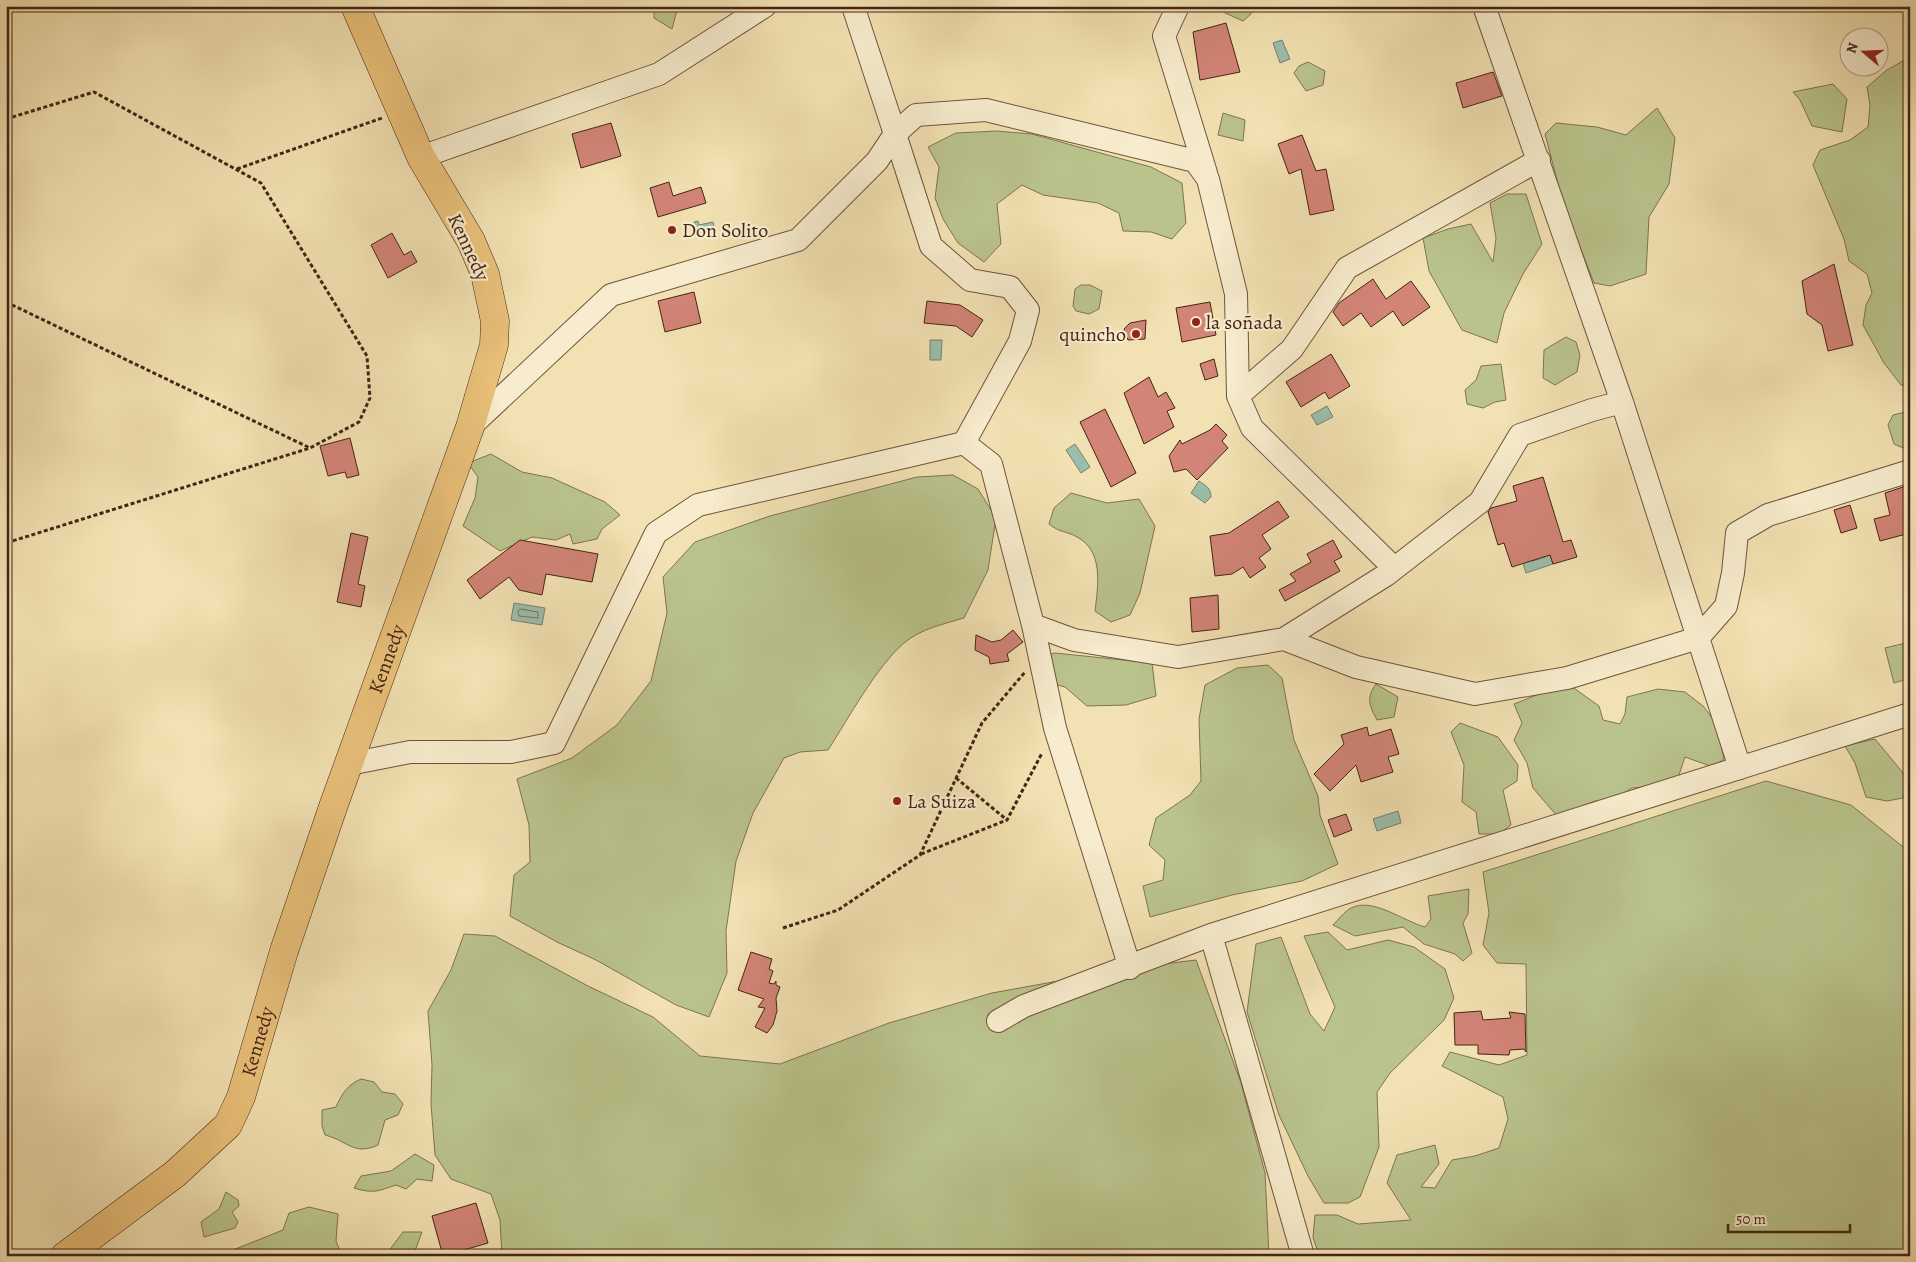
<svg xmlns="http://www.w3.org/2000/svg" width="1916" height="1262" font-family="Alegreya,serif">
  <style>
    .green { fill: #bac38c; stroke: #7f7451 }
    .water { fill: #9bbeac; stroke: #788070 }
    .lines { fill: none; stroke-linecap: round; stroke-linejoin: round }
    .shore { stroke: #707161; stroke-width: 1 }
    .building { fill: #d28477; stroke: #442416 }
    .minor-casing { stroke: #70533d; stroke-width: 24 }
    .major-casing { stroke: #442416; stroke-width: 29 }
    .path { stroke: #442416; stroke-width: 3; stroke-dasharray: 4 2.5; stroke-linecap: butt }
    .minor { stroke: #f7eccd; stroke-width: 22 }
    .major { stroke: #e9c079; stroke-width: 28 }
    .poi-dot { fill: #8f2418; stroke: #f7eccd; stroke-width: 2 }
    .labels { text-anchor: middle; stroke-width: 4.5; stroke-linejoin: round; paint-order: stroke }
    .poi-label { font-size: 20px; fill: #442416; stroke: #f7eccd; text-anchor: start }
    .street-label { font-size: 20px; fill: #442416; stroke: #f7eccd }
  </style>
  <rect width="100%" height="100%" fill="#f2e1b2"/>
  <filter id="stains"><feTurbulence type="fractalNoise" baseFrequency=".004" numOctaves="4"/><feColorMatrix values="0 0 0 0 .2 0 0 0 0 .09 0 0 0 0 .02 0 0 0 .5 -.17"/></filter>
  <radialGradient id="worn" r=".72"><stop offset=".6" stop-color="#630" stop-opacity="0"/><stop offset="1" stop-color="#630" stop-opacity=".3"/></radialGradient>
  <path class="green" d="M654 6H678L672 29 654 18Z
    M1225 6H1252L1251 14 1243 21 1223 12Z
    M1910 57V387L1901 385 1884 363 1863 325 1866 305 1872 293 1867 274 1849 261 1844 239 1813 165 1820 150 1850 140 1868 127 1870 105 1867 87 1887 70Z
    M1308 62 1325 71 1323 85 1306 91 1294 73 1299 66Z
    M1833 84 1847 99 1842 132 1812 126 1800 100 1793 92Z
    M1657 108 1675 138 1669 184 1649 217 1646 274 1610 286 1594 283 1563 203 1545 134 1556 123 1597 127 1626 135Z
    M1223 113 1245 120 1243 141 1218 135Z
    M997 131 1032 134 1151 167 1182 183 1186 223 1172 239 1151 232 1123 231 1119 213 1098 203 1043 195 1022 185 997 204 1001 244 984 262 958 243 943 219 935 198 939 167 928 147 956 133Z
    M1507 194H1526L1542 244 1523 274 1504 313 1497 343 1462 330 1429 271 1423 238 1448 229 1471 224 1493 262 1496 238 1490 203Z
    M1081 285H1090L1102 291 1099 309 1089 314 1076 311 1073 306 1075 289Z
    M1566 337 1576 342 1580 355 1577 372 1555 385 1543 378 1544 350Z
    M1501 364 1506 400 1495 402 1483 408 1467 404 1465 390 1476 380 1481 366Z
    M1910 411V451L1894 444 1888 425 1893 415Z
    M491 454 522 472 552 478 605 502 620 515 602 529 597 539 573 544 570 534 556 540 532 537 500 551 463 526 475 498 478 477 468 463Z
    M953 475 978 489 996 518 988 570 964 618C944 624 920 629 904 643 877 666 848 719 828 750L800 752 784 758 753 813 736 861 726 931 727 973 709 1017 676 1005 596 960 557 942 510 916 514 875 530 862 529 825 517 779 572 758 617 725 651 681 667 613 663 577 695 542 770 516 917 477Z
    M1071 493 1107 503 1139 499 1155 526 1140 593 1130 615 1111 622 1095 611C1098 586 1104 551 1077 537 1067 531 1060 533 1049 524L1054 508Z
    M1910 642V678L1894 683 1885 648Z
    M1055 653 1152 663 1156 696 1126 705 1087 706 1065 687 1043 681 1046 655Z
    M1268 665 1282 678 1294 740 1318 796 1320 815 1338 864 1302 881 1232 895 1150 917 1143 886 1163 880 1165 860 1149 845 1156 818 1190 795 1201 781 1199 719 1205 685 1237 668Z
    M1376 684 1398 697 1394 717 1377 720C1369 705 1366 698 1376 684Z
    M1571 686 1599 706 1603 720 1620 724 1625 714 1627 697 1658 689 1685 692 1703 706 1717 724 1724 759 1713 767 1685 757 1676 784 1632 788 1614 799 1595 801 1557 816 1533 788 1527 763 1514 740 1522 723 1514 704 1547 691Z
    M1460 723 1498 737 1518 765 1517 781 1503 790 1511 825 1499 834H1479L1476 812 1462 802 1464 765 1451 732Z
    M1875 739 1908 779 1903 798 1887 801 1866 797 1855 763 1845 746Z
    M1766 781 1851 805 1907 850 1910 856V1256H1319L1313 1237 1315 1215H1337L1358 1224 1411 1220 1387 1183 1397 1155 1435 1145 1439 1164 1421 1187 1435 1188 1452 1160 1475 1156 1499 1148 1508 1119 1503 1097 1442 1066 1450 1052 1499 1065 1527 1055 1526 964 1497 963 1483 945 1489 913 1483 872Z
    M1469 889 1468 914 1463 923 1472 953 1463 961 1455 954 1424 944 1403 927 1355 936 1333 925C1338 920 1345 911 1351 908 1373 897 1403 921 1425 927L1431 919 1428 896Z
    M1328 932 1347 950 1388 940 1414 947 1445 969 1454 998 1444 1020 1390 1073 1377 1092 1379 1147 1360 1197 1348 1203H1324L1308 1176 1279 1115 1247 1012 1256 944 1281 937 1310 1014 1324 1031 1335 1007 1304 936Z
    M464 934 495 936 588 986 653 1017 700 1056 780 1064 889 1023 992 993 1130 968 1196 960 1241 1083 1265 1173 1269 1256H502L500 1220 491 1194 451 1179 435 1155 431 1104 432 1065 428 1011 451 970Z
    M361 1079 374 1082 382 1092 395 1094 403 1104 398 1115 385 1120 378 1145C354 1156 348 1141 325 1135L322 1126V1110L336 1107C342 1094 347 1085 361 1079Z
    M415 1154 434 1165 432 1181 417 1179 406 1189 396 1185C378 1191 374 1194 354 1188L361 1176 391 1171Z
    M226 1192 238 1200 239 1206 232 1212 238 1222 235 1228 204 1237 201 1222 219 1209Z
    M309 1207 338 1214 336 1241 342 1256H229L233 1250 283 1230 289 1213Z
    M403 1232H422L413 1256H385Z"/>
  <path class="water" d="M1282 40 1290 59 1280 63 1273 43Z
    M698 221 699 225 713 222 715 231 698 236 694 222Z
    M930 340H942L941 360H930Z
    M1327 406 1333 417 1317 425 1311 415Z
    M1075 444 1090 467 1081 473 1066 450Z
    M1199 481C1206 486 1211 488 1211 497L1205 503 1191 493Z
    M1550 555 1553 564 1526 573 1521 557 1533 561Z
    M514 603 545 608 542 625 511 620Z
    M1398 811 1401 823 1377 831 1373 819Z"/>
  <g class="lines">
    <path class="shore" d="M521 609 538 612V618L519 616 518 611Z"/>
  </g>
  <path class="building" d="M1226 23 1240 72 1200 80 1193 32Z
    M1493 72 1502 96 1463 108 1456 83Z
    M611 123 621 156 581 168 572 134Z
    M1302 135 1316 171 1326 169 1334 210 1310 215 1301 169 1289 174 1278 144Z
    M669 182 673 196 701 187 706 203 658 217 650 188Z
    M392 233 404 255 411 251 417 262 388 278 371 245Z
    M1834 264 1853 345 1828 351 1822 325 1807 314 1802 281Z
    M1373 279 1386 299 1411 281 1430 307 1403 326 1393 311 1371 327 1361 313 1343 326 1333 312 1339 303Z
    M694 292 701 323 665 332 658 301Z
    M927 301 960 305 983 320 972 337 956 326 924 323Z
    M1210 302 1216 335 1182 342 1176 308Z
    M1146 320 1145 339 1128 340 1124 329 1130 323Z
    M1331 354 1350 386 1329 399 1325 392 1301 407 1286 382Z
    M1214 359 1218 376 1205 380 1200 364Z
    M1149 377 1158 397 1166 392 1175 408 1167 411 1174 427 1144 444 1124 393Z
    M1105 409 1136 473 1111 487 1080 422Z
    M1216 424 1227 435 1222 441 1228 448 1197 480 1186 469 1174 472 1169 456 1180 440 1182 444 1210 430Z
    M350 438 359 475 347 478 345 472 328 476 320 446Z
    M1543 477 1563 542 1571 540 1577 557 1553 564 1550 555 1512 567 1504 543 1498 545 1488 512 1491 508 1517 501 1513 486Z
    M1906 486 1910 501V533L1880 541 1874 519 1890 515 1885 493Z
    M1278 501 1289 517 1262 535 1271 549 1259 558 1266 567 1250 578 1243 567 1232 574 1215 576 1210 536 1229 533Z
    M1850 505 1857 528 1841 533 1834 510Z
    M351 533 368 537 358 584 365 586 361 607 337 602Z
    M520 540 598 554 592 582 546 574 542 595 519 590 509 577 480 599 467 580Z
    M1333 540 1342 557 1334 561 1340 571 1285 601 1279 590 1296 581 1290 574 1311 562 1307 554Z
    M1218 595 1219 629 1192 632 1190 598Z
    M1013 630 1023 642 1007 654 1009 661 990 664 989 657 975 650 976 635 992 642 1001 640Z
    M1367 727 1369 736 1391 729 1399 754 1388 757 1393 772 1361 782 1356 765 1330 791 1314 774 1344 744 1341 735Z
    M1346 814 1352 830 1334 837 1328 820Z
    M751 952 772 959 769 969 773 971 769 983 774 984 776 981V985L780 987 776 998 777 1011 773 1025 767 1033 755 1027 765 1008 758 1007 764 999 738 990Z
    M1481 1011 1483 1020 1511 1018 1509 1012 1525 1014 1526 1052 1524 1049 1510 1050 1509 1055 1478 1054V1045H1455L1454 1013Z
    M476 1203 488 1243 443 1256 432 1216Z"/>
  <g class="lines">
    <defs>
      <path id="minor" d="M1178 6 1164 36 1206 173
        M1484 6 1622 402 1740 768
        M421 157 659 74 765 6
        M1238 396 1292 349 1347 268 1539 160
        M470 427 611 295 798 240 877 161 895 134 853 6
        M964 443 1020 341 1028 310 1010 287 970 280 931 246 895 134 916 115 986 110 1195 161 1208 179 1236 294 1238 396 1252 428 1394 568
        M1033 625 1055 728 1130 968
        M1284 639 1356 667 1475 694 1567 678 1698 638 1726 606 1733 573 1737 533 1768 515 1910 471
        M349 764 410 752H511L554 743 656 533 698 505 964 443 991 464 1033 625 1074 640 1178 657 1284 639 1386 575 1480 502 1520 435 1592 410 1622 402
        M1211 935 1303 1256
        M998 1021 1024 1006 1211 935 1910 714"/>
      <g id="major">
        <path id="s1" d="M65 1256 175 1174 228 1125 241 1097 284 951 333 807 470 427 494 345 495 321 485 274 471 241 421 157 355 6"/>
      </g>
    </defs>
    <use href="#minor" class="minor-casing"/>
    <use href="#major" class="major-casing"/>
    <path class="path" d="M6 119 94 92 261 183 367 356 370 398 359 422 310 448 6 543
      M237 169 382 118
      M6 302 310 448
      M956 778 1007 820
      M921 854 1007 820 1042 753
      M783 928 838 910 920 855 982 723 1025 672"/>
    <use href="#minor" class="minor"/>
    <use href="#major" class="major"/>
  </g>
  <g class="poi-dot">
    <circle cx="672" cy="230" r="5"/>
    <circle cx="1196" cy="322" r="5"/>
    <circle cx="1136" cy="334" r="5"/>
    <circle cx="897" cy="801" r="5"/>
  </g>
  <g class="labels">
    <g class="poi-label">
      <text x="682" y="237">Don Solito</text>
      <text x="1206" y="329">la soñada</text>
      <text x="1126" y="341" text-anchor="end">quincho</text>
      <text x="907" y="808">La Suiza</text>
    </g>
    <g class="street-label">
      <text transform="translate(469 247) rotate(65)" y="7">Kennedy</text>
      <text dy="7" stroke="none"><textPath href="#s1" startOffset="702">Kennedy</textPath></text>
      <text dy="7" stroke="none"><textPath href="#s1" startOffset="298">Kennedy</textPath></text>
    </g>
  </g>
  <rect width="1916" height="1262" fill="none" stroke="#f2e1b2" stroke-width="25"/>
  <rect x="8" y="8" width="1901" height="1247" fill="none" stroke="#442416" stroke-width="2.5"/>
  <rect x="12" y="12" width="1891" height="1237" fill="none" stroke="#442416"/>
  <g transform="translate(1864 52) rotate(289)"><circle r="24" fill="#f7eccd" stroke="#af9c84"/>
  <path d="M0-4L9 19L0 12L-9 19Z" fill="#8f2418"/>
  <text y="-8" font-size="14" font-weight="bold" text-anchor="middle" fill="#442416">N</text>
  </g>
  <path d="M1728 1224v8h122v-8" fill="none" stroke="#442416" stroke-width="2.5"/>
  <text x="1736" y="1224" font-size="15" fill="#442416" stroke="#f7eccd" stroke-width="4" paint-order="stroke">50 m</text>
  <rect width="100%" height="100%" filter="url(#stains)"/>
  <rect width="100%" height="100%" fill="url(#worn)"/>
</svg>
